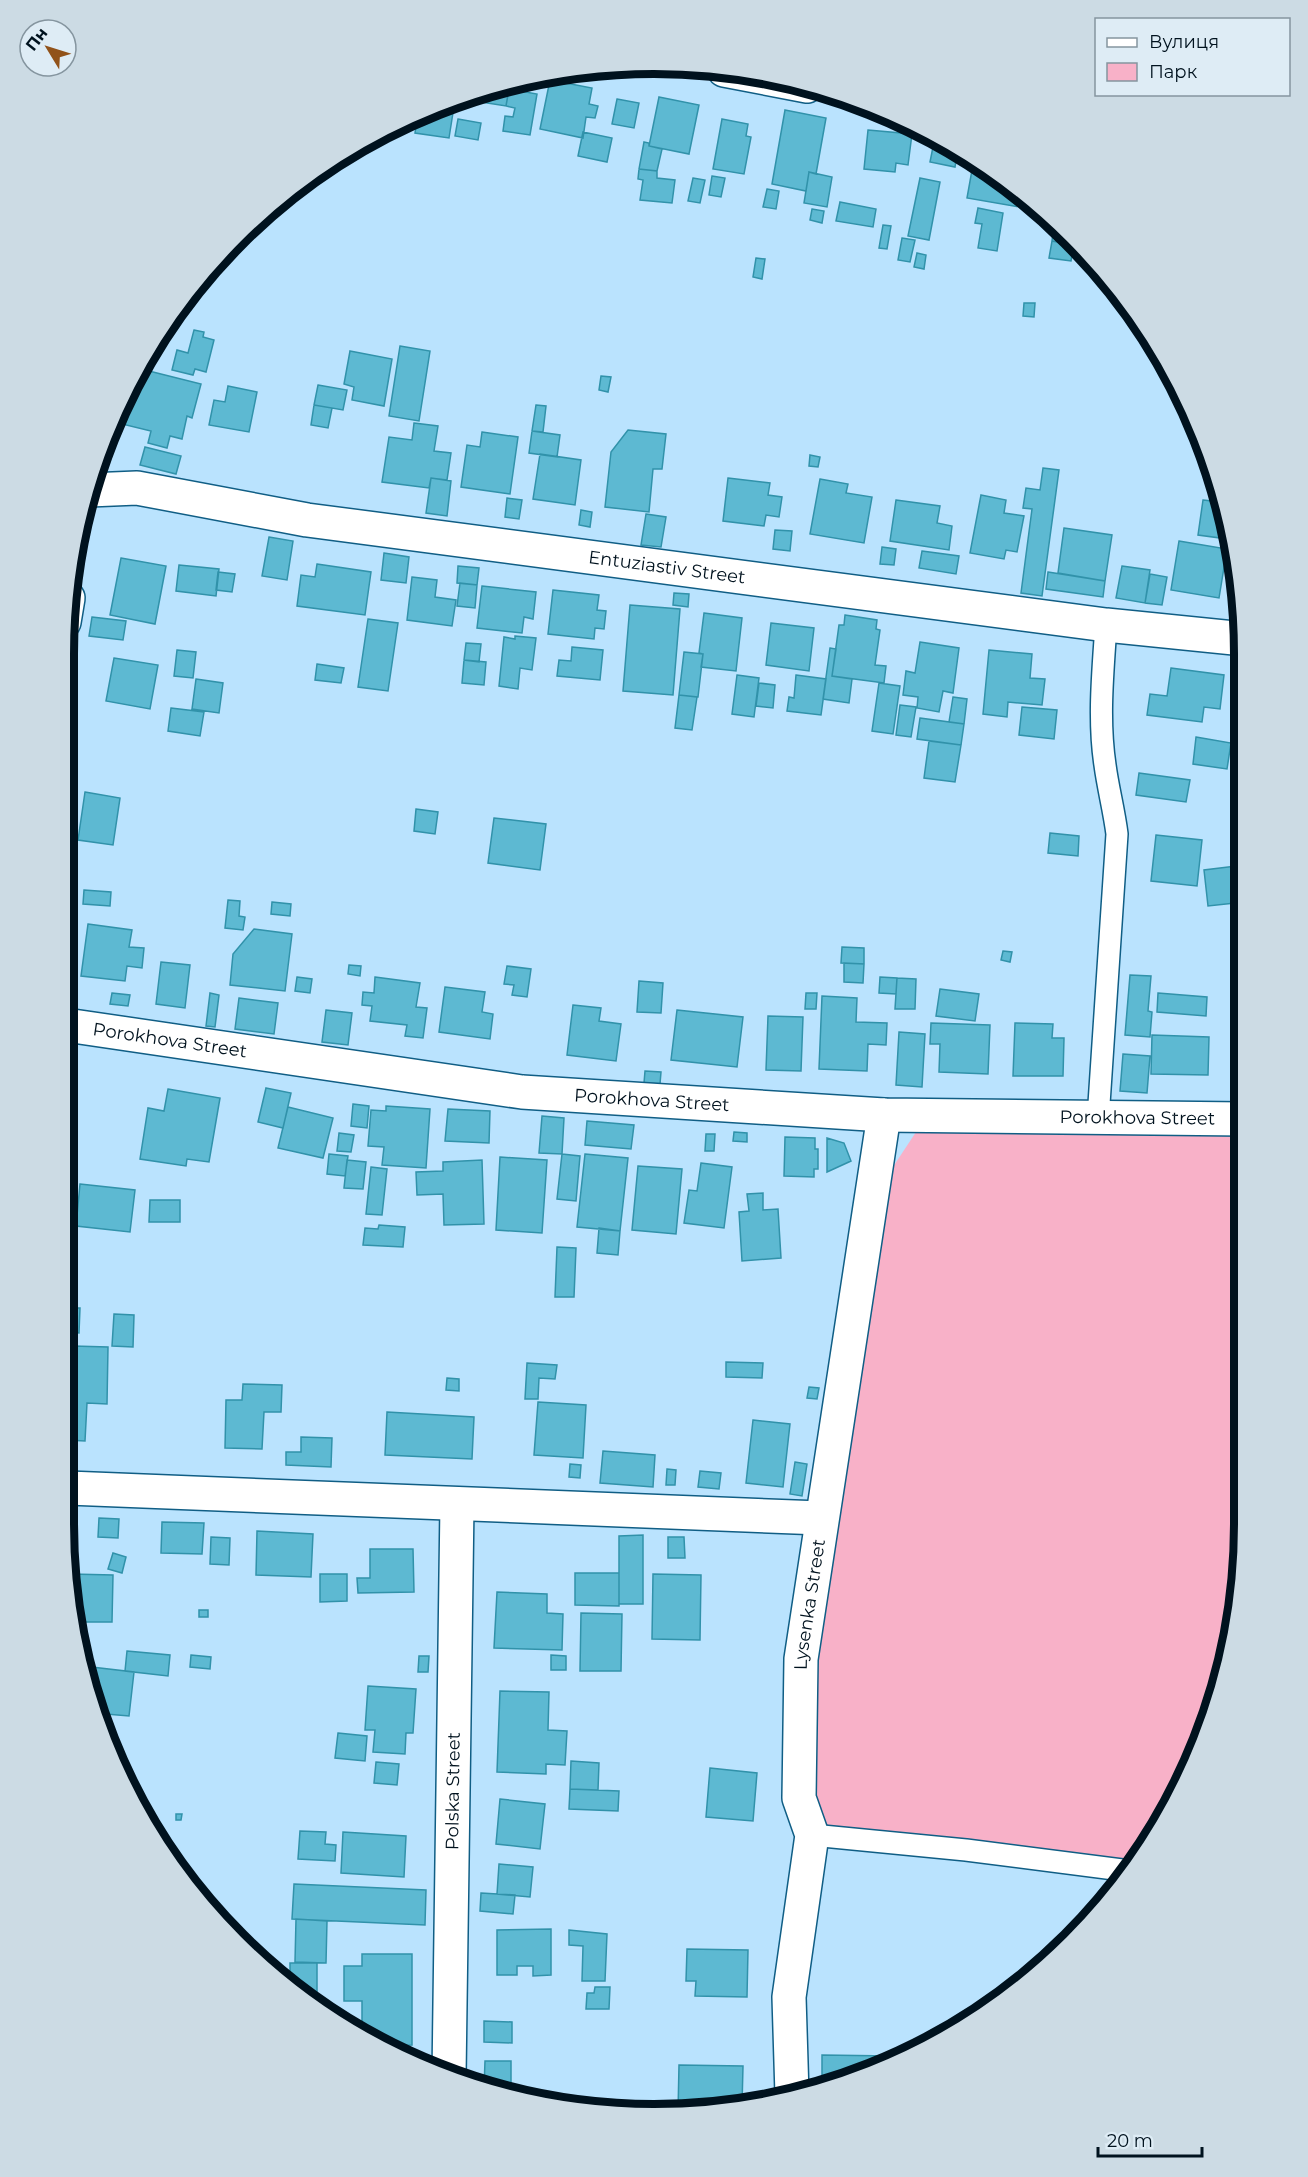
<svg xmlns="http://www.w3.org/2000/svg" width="1308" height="2177" font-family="Montserrat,sans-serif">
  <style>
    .green { fill: #f8b1c8 }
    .building { fill: #5db9d2; stroke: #3192aa; stroke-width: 1.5 }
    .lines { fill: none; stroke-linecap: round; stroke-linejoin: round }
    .service-casing { stroke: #105e85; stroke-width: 24 }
    .minor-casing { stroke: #105e85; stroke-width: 36 }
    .service { stroke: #fff; stroke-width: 21 }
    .minor { stroke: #fff; stroke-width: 33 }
    .labels { text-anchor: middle; stroke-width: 5; stroke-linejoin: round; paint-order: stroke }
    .street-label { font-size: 18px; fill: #00121e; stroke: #deecf5 }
    .rim { fill: none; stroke: #00121e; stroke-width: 8 }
  </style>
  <rect width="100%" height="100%" fill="#bae3fe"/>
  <path class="green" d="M1244 1126V1562L1214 1713 1145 1852 1135 1865 819 1826 809 1810 810 1666 881 1185 918 1129Z"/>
  <path class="building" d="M550 80 592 88 589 104 598 106 595 118 586 117 583 138 540 129Z
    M510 83 506 106 462 99V98Z
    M509 89 537 94 530 135 503 131 505 116 513 117 515 108 506 106Z
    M659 97 699 105 689 154 649 146Z
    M617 99 639 103 634 128 612 124Z
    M455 100 449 138 415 133 418 113Z
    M785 110 826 118 816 174 809 172 806 191 772 184Z
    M458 119 481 123 478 140 455 136Z
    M722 119 748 124 746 136 751 137 744 174 713 169Z
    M868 130 912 134 908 165 896 163 895 172 864 169Z
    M583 132 612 138 607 162 578 156Z
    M935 137 958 150 955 167 930 162Z
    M644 142 649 143V146L662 149 657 171 639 169Z
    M986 166 1027 202 1026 208 967 198 972 170 985 172Z
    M639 169 657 171V178L675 180 672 203 640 200 643 180 638 179Z
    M809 172 832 177 827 207 804 203Z
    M712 176 725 178 721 197 709 195Z
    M693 178 705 180 700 203 688 201Z
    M920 178 940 182 929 240 908 236Z
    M767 189 779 191 776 209 763 207Z
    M840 202 876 209 873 227 836 221Z
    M978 208 1003 213 997 251 978 248 982 224 975 223Z
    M812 209 824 211 822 223 810 220Z
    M883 225 891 226 887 249 879 248Z
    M1054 225 1077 245 1052 241Z
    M902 238 915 240 910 262 898 260Z
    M1052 241 1074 245 1071 261 1049 258Z
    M917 253 926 255 924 269 914 267Z
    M756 258 765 259 762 279 753 277Z
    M1024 303H1035L1034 317 1023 316Z
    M194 330 204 332 203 337 214 340 206 372 195 369 193 375 172 370 177 350 188 353Z
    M400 346 430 351 419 421 389 416Z
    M350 351 392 359 384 406 352 400 354 387 344 384Z
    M141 369 201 384 192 418 187 416 182 439 170 436 167 448 148 443 151 431 122 424 132 387Z
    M601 376 611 377 608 392 599 390Z
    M318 385 347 390 343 410 314 405Z
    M228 386 257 392 249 432 209 425 214 400 225 402Z
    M124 403 128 404 120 432 111 430Z
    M314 405 332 408 328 428 311 425Z
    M536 405 546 406 543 432 532 431Z
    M414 423 438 426 434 451 451 453 447 480 431 478 429 488 382 482 389 437 412 440Z
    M628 430 666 434 662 469H653L649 512 605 507 611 452Z
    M532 431 560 435 557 457 529 453Z
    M482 432 518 437 510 494 461 487 467 445 480 447Z
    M145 447 181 456 176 474 140 465Z
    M540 454 581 460 575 505 533 499Z
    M810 455 820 457 818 467 809 466Z
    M1043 468 1059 470 1042 596 1021 593 1032 509 1023 508 1026 488 1040 490Z
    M431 478 451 481 447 516 426 513Z
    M728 478 770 483 768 495 782 497 779 517 766 515 764 526 723 521Z
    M820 479 848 484 846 493 872 497 864 543 810 534Z
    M981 495 1006 500 1004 513 1024 516 1017 552 1006 550 1004 559 970 553Z
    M507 498 522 500 519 519 505 517Z
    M896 500 940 506 937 523 952 526 949 550 890 541Z
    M1203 500 1221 502 1228 539 1198 535Z
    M581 510 592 512 590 527 579 525Z
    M646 514 666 517 661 547 641 545Z
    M1064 528 1112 535 1105 581 1058 573Z
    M775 530 792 531 790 551 773 549Z
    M269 537 293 541 287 580 262 576Z
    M1179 541 1227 549 1219 598 1171 590Z
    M882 547 896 549 894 565 880 564Z
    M922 551 959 556 956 574 919 568Z
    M384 553 409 557 406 583 381 580Z
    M121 558 166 566 155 624 110 615Z
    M317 564 371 572 365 615 297 606 301 575 315 577Z
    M179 565 219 569 216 596 176 591Z
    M458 566 479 568 477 585 457 583Z
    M1122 566 1150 570 1145 603 1116 598Z
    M218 572 235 574 232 592 216 590Z
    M1048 572 1105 581 1103 597 1046 589Z
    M1150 574 1167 577 1162 605 1145 603Z
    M412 577 437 580 435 597 456 600 452 626 407 620Z
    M460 583 477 585 475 608 457 606Z
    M482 586 536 592 533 619 524 617 522 633 477 628Z
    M553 590 599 595 597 610 606 611 604 629 595 628 594 639 548 634Z
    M674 593 689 594 688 607 673 605Z
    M630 605 680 609 673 695 623 691Z
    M704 613 742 618 736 671 701 667 703 654 699 653Z
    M845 615 877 620 876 629 880 630 875 665 886 666 884 683 832 676 839 625H844Z
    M92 617 126 621 123 640 89 636Z
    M368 619 398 623 388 691 358 687Z
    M771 623 814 628 809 671 766 665Z
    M515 636 536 638 532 670 520 668 518 689 499 686 504 637 515 639Z
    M920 642 959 648 953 693 943 691 939 712 917 708 918 697 903 695 906 671 915 673Z
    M466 643 481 644 479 662 464 660Z
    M572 647 603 650 600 680 557 676 559 660 571 661Z
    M830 648 836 649 832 676 852 679 849 703 823 699Z
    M177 650 196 652 193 678 174 676Z
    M989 650 1032 654 1030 678 1045 679 1042 705 1008 702 1007 717 983 714Z
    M684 652 703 654 698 697 679 695Z
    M114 658 158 665 150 709 106 701Z
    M464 660 486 662 484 685 462 683Z
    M317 664 344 668 341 683 315 680Z
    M1171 668 1224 675 1220 709 1204 707 1202 722 1147 715 1150 694 1167 696Z
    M737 675 759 678 754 717 732 714Z
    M796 675 826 679 821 715 787 711 789 697 794 698Z
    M196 679 223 683 219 713 192 709Z
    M759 683 775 685 773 708 756 706Z
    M879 683 900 686 893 734 872 731Z
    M679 695 697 697 692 730 675 728Z
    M953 697 967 699 964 724 949 722Z
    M900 705 916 707 911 737 896 735Z
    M1022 707 1057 710 1054 739 1019 735Z
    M171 708 204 712 200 736 168 731Z
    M920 718 964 724 961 745 917 739Z
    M1196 737 1231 743 1227 769 1193 764Z
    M929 741 961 745 955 782 924 778Z
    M1139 773 1190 780 1186 802 1136 795Z
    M85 792 120 798 113 845 78 840Z
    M416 809 438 812 435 834 414 831Z
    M494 818 546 824 540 870 488 863Z
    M1050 833 1079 836 1078 856 1048 853Z
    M1156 835 1202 840 1197 886 1151 881Z
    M1244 865V902L1208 906 1204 870Z
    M84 890 111 892 110 906 83 904Z
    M228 900 240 901 239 916 245 917 243 930 225 928Z
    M272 902 291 904 290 916 271 914Z
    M88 924 132 930 129 947 144 948 142 968 127 966 125 981 81 976Z
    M254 929 292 934 285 991 230 985 233 954Z
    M842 947 864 948V964L841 963Z
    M1003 951 1012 952 1010 962 1001 960Z
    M161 962 190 965 185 1008 156 1004Z
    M844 963 864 964 863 983 844 982Z
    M349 965 361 966 360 976 348 974Z
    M507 966 531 969 527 997 512 995 514 985 504 984Z
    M1130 975 1151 976 1148 1011 1152 1012 1150 1037 1125 1035Z
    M297 977 312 979 310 993 295 991Z
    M375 977 420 983 416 1007 427 1008 423 1038 405 1036 407 1025 370 1021 372 1006 362 1005 363 992 374 993Z
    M880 977 897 978 896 994 879 993Z
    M897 978 916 979 915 1009H895Z
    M639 981 663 983 661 1013 637 1012Z
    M445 987 485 992 482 1012 493 1014 490 1039 439 1032Z
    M940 989 979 994 975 1021 936 1016Z
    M112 993 130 995 128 1006 110 1004Z
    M210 993 219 995 215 1027 206 1026Z
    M806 993H817L816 1009H805Z
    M1158 993 1207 997 1206 1016 1157 1012Z
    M822 996 857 998 856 1022 887 1023 886 1045 868 1044 867 1071 819 1069Z
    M239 998 278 1003 274 1034 235 1029Z
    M573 1005 601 1008 599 1021 621 1024 616 1061 567 1055Z
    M326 1010 352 1013 348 1045 322 1042Z
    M677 1010 743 1017 737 1067 671 1060Z
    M768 1016 803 1017 801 1071 766 1070Z
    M931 1023 990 1025 988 1074 939 1072 940 1044H930Z
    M1015 1023 1053 1024 1052 1038H1064L1063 1076H1013Z
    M899 1032 925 1034 922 1087 896 1085Z
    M1152 1035 1209 1037 1208 1075 1151 1074Z
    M1123 1054 1150 1056 1147 1093 1120 1091Z
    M66 1066 77 1067 73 1113H66Z
    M645 1071 661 1072 660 1084 644 1083Z
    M266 1088 291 1093 283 1128 258 1122Z
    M168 1089 220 1098 209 1162 187 1159 186 1166 140 1159 148 1108 164 1111Z
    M353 1104 369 1106 367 1128 351 1126Z
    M386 1106 430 1109 426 1168 382 1165 384 1147 368 1146 371 1110 386 1111Z
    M288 1107 333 1118 323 1158 278 1148Z
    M448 1109 490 1111 489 1143 445 1141Z
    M542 1116 564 1118 562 1154 539 1153Z
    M587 1121 634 1125 631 1149 585 1145Z
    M734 1132 747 1133V1142L733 1141Z
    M339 1133 354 1135 351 1152 337 1151Z
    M706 1134H715L714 1151H705Z
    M785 1137 815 1138V1149H818V1169H814V1177L784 1176Z
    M827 1138 844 1143 851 1161 827 1172Z
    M329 1154 348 1156 345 1176 327 1174Z
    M562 1154 580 1156 576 1201 557 1199Z
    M585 1154 628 1158 620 1231 577 1227Z
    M500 1157 547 1160 542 1233 496 1230Z
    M347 1160 366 1162 363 1189 344 1188Z
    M482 1160 484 1224 444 1225 443 1194 417 1195 416 1172 443 1171V1162Z
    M701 1163 732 1167 724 1228 684 1223 689 1190 697 1191Z
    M638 1166 682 1169 676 1234 632 1230Z
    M371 1167 387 1169 382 1215 366 1214Z
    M80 1184 135 1190 130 1232 76 1226Z
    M763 1193V1210L778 1209 781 1258 742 1261 739 1212 749 1211 747 1194Z
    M150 1200H180V1222H149Z
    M379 1225 405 1227 403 1247 363 1245 365 1228 378 1229Z
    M599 1228 620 1231 618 1255 597 1253Z
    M557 1247 576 1248 574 1297H555Z
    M67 1308H80L79 1333 67 1332Z
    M114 1314 134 1315 133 1347 112 1346Z
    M73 1346 108 1347 107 1404 87 1403 85 1441 67 1440V1365H73Z
    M726 1362 763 1363 762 1378 726 1377Z
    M527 1363 557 1365 555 1379 539 1378 538 1399H525Z
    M447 1378 459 1379V1391L446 1390Z
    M243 1384 282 1385 281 1412H264L262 1449 225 1448 226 1400H242Z
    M809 1387 819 1388 817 1399 807 1398Z
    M538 1402 586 1405 583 1458 534 1455Z
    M387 1412 474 1417 472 1459 385 1455Z
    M753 1420 790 1424 783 1487 746 1483Z
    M301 1437 332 1438 331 1467 286 1465V1452H301Z
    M603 1451 655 1455 653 1487 600 1483Z
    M795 1462 807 1464 802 1496 790 1494Z
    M570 1464 581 1465 580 1478 569 1477Z
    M667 1469 676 1470 675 1485H666Z
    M700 1471 721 1473 719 1489 698 1487Z
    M99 1518 119 1519 118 1538 98 1537Z
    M68 1519H75L72 1563H68Z
    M162 1522 204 1523 202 1554 161 1553Z
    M257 1531 313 1534 311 1577 256 1575Z
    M643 1535V1604H619V1536Z
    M211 1537 230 1538 229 1565 210 1564Z
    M668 1537H684L685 1558H668Z
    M370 1549H413L414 1592 358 1593 357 1578H370Z
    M113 1553 126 1557 122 1573 108 1569Z
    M575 1573H619V1606L575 1605Z
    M71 1574 113 1575 112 1622H73L68 1600Z
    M320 1574H347V1601L320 1602Z
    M653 1574 701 1575 700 1640 652 1639Z
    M497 1592 547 1594V1613L563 1614 562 1650 494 1648Z
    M199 1610H208V1617H199Z
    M581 1613 622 1614 621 1671H580Z
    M127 1651 170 1655 168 1676 125 1671Z
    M191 1655 211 1657 210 1669 190 1667Z
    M551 1655 566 1656V1670H551Z
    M419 1656H429L428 1672H418Z
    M83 1666 134 1672 129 1716 94 1713Z
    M368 1686 416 1689 413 1733H406L405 1754 373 1752 375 1730H365Z
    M500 1691 549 1692 548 1730 567 1731 565 1765 546 1764V1774L497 1772Z
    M338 1733 367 1736 365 1761 335 1758Z
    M571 1761 599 1763 598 1790 570 1789Z
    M376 1762 399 1764 397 1785 374 1783Z
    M710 1768 757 1773 753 1821 706 1817Z
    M570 1789 619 1791 618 1811 569 1809Z
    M500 1799 545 1804 540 1849 496 1844Z
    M176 1814H182L181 1820H176Z
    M300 1831 326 1832 325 1844 336 1845 335 1861 298 1859Z
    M343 1832 406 1836 404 1877 341 1873Z
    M166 1846H175V1857H169Z
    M499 1864 533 1867 530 1897 497 1894Z
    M294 1884 426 1890 425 1925 292 1919Z
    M481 1893 515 1895 513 1914 480 1911Z
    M296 1919 327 1921 326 1963 295 1962Z
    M551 1929V1975L533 1976V1966H517V1975H497V1930Z
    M569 1930 607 1934 605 1981H582L583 1946 569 1945Z
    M687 1949 748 1950 747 1997 695 1996 696 1981H686Z
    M362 1954H412V2045L381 2046 362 2034V2001H344V1966H362Z
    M290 1963H317V2004L290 1987Z
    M595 1987H610L609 2009H586L587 1993H594Z
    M484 2021 512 2022V2043L484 2042Z
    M822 2055 891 2056V2063L860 2076 822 2075Z
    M485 2061H511V2095L497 2091V2089L484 2088Z
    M679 2065 743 2066 742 2106 678 2112Z"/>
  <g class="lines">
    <defs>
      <path id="service" d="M1098 1119 1117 834C1114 810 1108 788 1105 765 1098 719 1103 671 1106 625
        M812 1835 966 1850 1130 1871"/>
      <g id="minor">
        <path d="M724 70 807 86"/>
        <path id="s1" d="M89 490 137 488 307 520 1106 625 1244 639"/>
        <path d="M64 622 68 598"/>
        <path id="s2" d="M66 1025 522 1092 884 1115 1244 1119"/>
        <path d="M68 1488 821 1518"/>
        <path id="s3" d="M449 2076 457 1504"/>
        <path id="s4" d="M792 2095 789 1997 812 1835 799 1798 801 1659 884 1115"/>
      </g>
    </defs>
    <use href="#service" class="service-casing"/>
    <use href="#minor" class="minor-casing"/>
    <use href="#service" class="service"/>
    <use href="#minor" class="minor"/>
  </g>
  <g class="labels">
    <g class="street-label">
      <text dy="6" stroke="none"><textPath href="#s1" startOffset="584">Entuziastiv Street</textPath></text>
      <text dy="6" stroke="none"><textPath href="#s2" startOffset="105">Porokhova Street</textPath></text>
      <text dy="6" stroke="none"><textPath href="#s2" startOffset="591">Porokhova Street</textPath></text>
      <text dy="6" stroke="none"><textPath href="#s2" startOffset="1077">Porokhova Street</textPath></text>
      <text dy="6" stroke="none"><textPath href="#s4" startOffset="495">Lysenka Street</textPath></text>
      <text dy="6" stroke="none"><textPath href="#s3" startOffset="285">Polska Street</textPath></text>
    </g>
  </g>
  <path d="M0 0H1308V2177H0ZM654 74H654A580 580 0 0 1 1234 654V1524A580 580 0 0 1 654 2104H654A580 580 0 0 1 74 1524V654A580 580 0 0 1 654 74Z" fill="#ccdbe4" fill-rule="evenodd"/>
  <path class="rim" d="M654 74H654A580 580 0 0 1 1234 654V1524A580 580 0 0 1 654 2104H654A580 580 0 0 1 74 1524V654A580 580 0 0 1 654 74Z"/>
  <rect x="1095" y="18" width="195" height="78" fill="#deecf5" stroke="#85959f" stroke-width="1.5"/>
  <rect x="1107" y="38" width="30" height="9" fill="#ffffff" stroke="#85959f" stroke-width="1.5"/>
  <text x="1149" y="48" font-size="18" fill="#00121e">Вулиця</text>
  <rect x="1107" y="63" width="30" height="18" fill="#f8b1c8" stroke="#85959f" stroke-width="1.5"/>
  <text x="1149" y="78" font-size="18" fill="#00121e">Парк</text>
  <g transform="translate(48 48) rotate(308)"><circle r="28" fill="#deecf5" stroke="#85959f" stroke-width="1.5"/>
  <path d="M0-4.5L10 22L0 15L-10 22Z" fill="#915219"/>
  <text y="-9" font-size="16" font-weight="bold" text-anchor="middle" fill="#00121e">Пн</text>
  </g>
  <path d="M1098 2147v9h104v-9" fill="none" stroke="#00121e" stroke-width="3"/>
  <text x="1107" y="2147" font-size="18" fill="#00121e" stroke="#deecf5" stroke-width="4.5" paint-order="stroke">20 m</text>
</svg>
